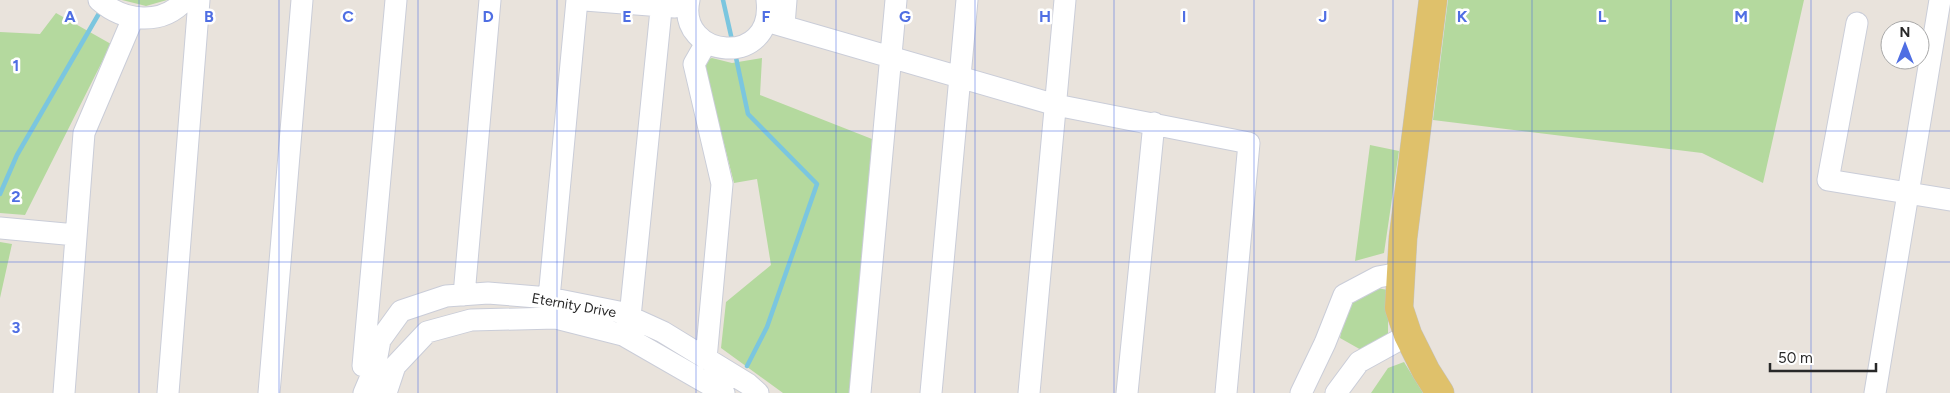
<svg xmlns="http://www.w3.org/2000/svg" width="1950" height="393" font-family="Figtree,sans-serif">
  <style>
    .green { fill: #b4d99e }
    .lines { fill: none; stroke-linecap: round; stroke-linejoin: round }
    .stream { stroke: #7bc6df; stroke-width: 4.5 }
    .minor-casing { stroke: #cacdd8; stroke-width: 23 }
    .major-casing { stroke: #c3c3c3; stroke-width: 29 }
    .minor { stroke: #fff; stroke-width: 21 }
    .major { stroke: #dfc16b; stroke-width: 28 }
    .grid { fill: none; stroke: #4f6ee3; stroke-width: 1; stroke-opacity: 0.55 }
    .labels { text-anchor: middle; stroke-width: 5; stroke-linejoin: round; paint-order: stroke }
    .street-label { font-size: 14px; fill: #282828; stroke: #fff }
    .grid-label { font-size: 16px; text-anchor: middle; font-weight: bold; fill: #4f6ee3; stroke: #fff; stroke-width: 5; stroke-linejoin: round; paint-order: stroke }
  </style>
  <rect width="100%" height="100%" fill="#e9e3dc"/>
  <path class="green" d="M122 0H167L146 6Z
    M1448 0H1804L1763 183 1702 153 1433 120Z
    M56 13 111 44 25 215 0 213V32L40 34Z
    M712 58 732 63 762 58 760 95 872 139 851 393H783L721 348 726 302 771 265 757 179 734 183 705 69 708 59Z
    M1370 145 1399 151 1384 253 1355 261Z
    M0 242 12 244 0 298Z
    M1377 288 1388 290V341L1363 351 1340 338 1347 302Z
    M1404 362 1423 393H1371L1388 368Z"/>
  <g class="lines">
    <path class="stream" d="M723 0 732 40
      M735 53 748 114 817 184 767 327 747 366
      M0 194 17 155 101 10"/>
    <defs>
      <path id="minor" d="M99 0C124 22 162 26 185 0
        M585 0 675 7
        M689 0C676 59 775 69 767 0
        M766 21 1056 105 1249 143 1226 393
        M1857 23 1828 180 1950 200
        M784 25 786 0
        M706 43 694 64 722 184 706 359
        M0 228 76 235
        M464 295 490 0
        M549 298 577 0
        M630 317 662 0
        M363 366 396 0
        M64 393 84 133 133 18
        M168 393 199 0
        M269 393 302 0
        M364 393 375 367 380 340 401 311 446 296 488 293 549 298 619 312 663 332 748 384 758 393
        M386 393 395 366 427 332 471 320 556 318 623 335 724 393
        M860 393 896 0
        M931 393 967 0
        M1029 393 1065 0
        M1127 393 1154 123
        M1301 393 1325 343 1344 295 1378 277 1400 273
        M1336 393 1359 362 1408 335
        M1875 393 1940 0"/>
      <path id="major" d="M1433 0 1403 238 1399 308 1408 335 1426 371 1440 393"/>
    </defs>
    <use href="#minor" class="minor-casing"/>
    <use href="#major" class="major-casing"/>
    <use href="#minor" class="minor"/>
    <use href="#major" class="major"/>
  </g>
  <path class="grid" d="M139 0V393M279 0V393M418 0V393M557 0V393M696 0V393M836 0V393M975 0V393M1114 0V393M1254 0V393M1393 0V393M1532 0V393M1671 0V393M1811 0V393M0 131H1950M0 262H1950"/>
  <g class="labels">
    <g class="street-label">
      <text transform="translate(574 305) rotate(10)" y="5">Eternity Drive</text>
    </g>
  </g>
  <g class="grid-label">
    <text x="70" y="22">A</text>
    <text x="209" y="22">B</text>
    <text x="348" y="22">C</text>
    <text x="488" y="22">D</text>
    <text x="627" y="22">E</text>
    <text x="766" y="22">F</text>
    <text x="905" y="22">G</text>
    <text x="1045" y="22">H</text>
    <text x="1184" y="22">I</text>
    <text x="1323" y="22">J</text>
    <text x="1462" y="22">K</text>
    <text x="1602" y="22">L</text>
    <text x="1741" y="22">M</text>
    <text x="16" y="71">1</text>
    <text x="16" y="202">2</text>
    <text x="16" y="333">3</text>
  </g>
  <g transform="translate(1905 45)"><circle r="24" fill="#ffffff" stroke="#a9a9a9"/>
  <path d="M0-4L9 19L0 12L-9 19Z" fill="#4f6ee3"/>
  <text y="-8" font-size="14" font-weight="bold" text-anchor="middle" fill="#282828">N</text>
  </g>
  <path d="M1770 363v8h106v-8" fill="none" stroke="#282828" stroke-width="2.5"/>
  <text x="1778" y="363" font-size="15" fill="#282828" stroke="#ffffff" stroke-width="4" paint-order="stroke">50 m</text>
</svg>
